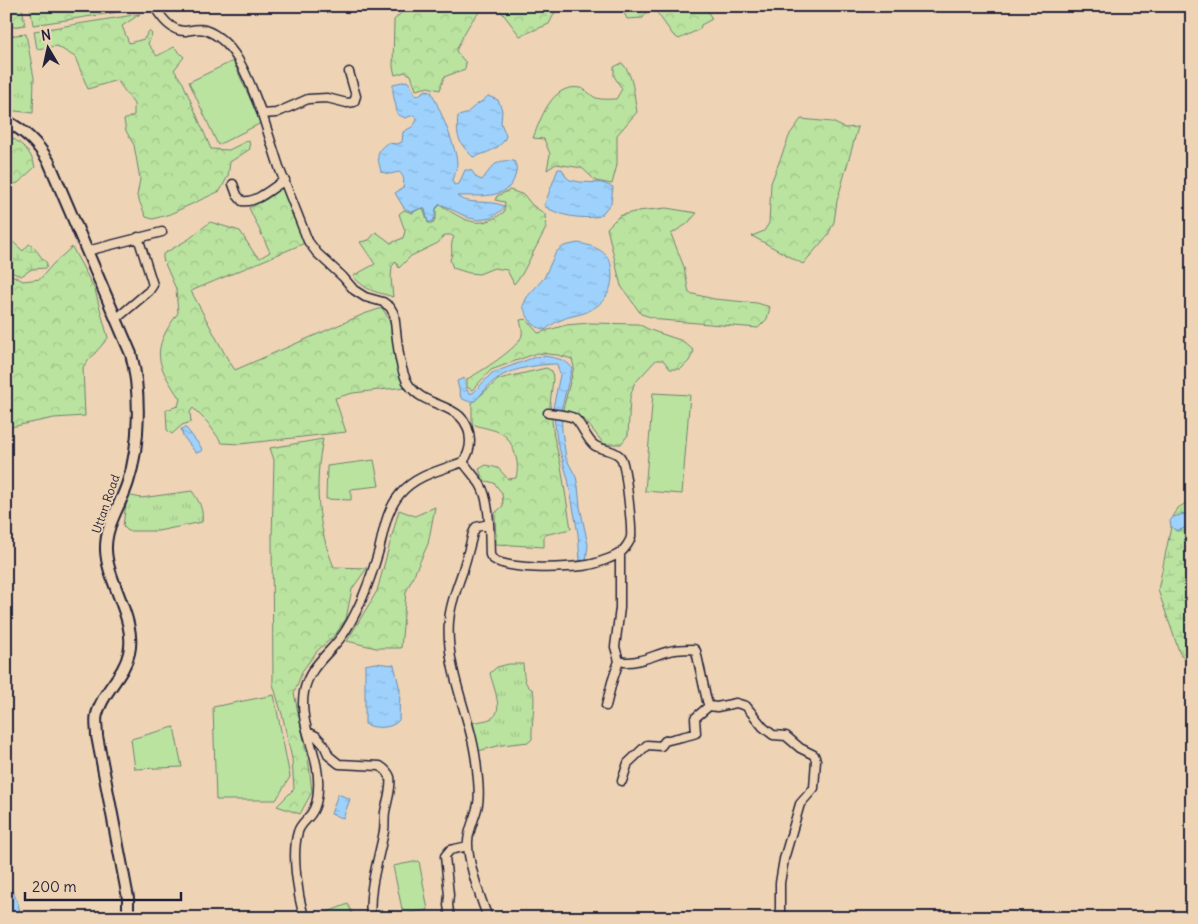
<svg xmlns="http://www.w3.org/2000/svg" width="1198" height="924" font-family="Delius,sans-serif">
  <style>
    .grass { fill: url(#grass-tufts); stroke: #6e826d }
    .forest { fill: url(#forest-crowns); stroke: #6e826d }
    .wetland { fill: url(#wetland-marsh); stroke: #6e826d }
    .green { fill: #bae39f; stroke: #6e826d }
    .water { fill: url(#water-ripples); stroke: #6c8caf }
    .lines { fill: none; stroke-linecap: round; stroke-linejoin: round }
    .minor-casing { stroke: #22223b; stroke-width: 11 }
    .major-casing { stroke: #22223b; stroke-width: 14 }
    .minor { stroke: #eed4b5; stroke-width: 8 }
    .major { stroke: #eed4b5; stroke-width: 10 }
    .labels { text-anchor: middle; stroke-width: 4; stroke-linejoin: round; paint-order: stroke }
    .street-label { font-size: 12px; fill: #22223b; stroke: #eed4b5 }
  </style>
  <defs>
    <pattern id="grass-tufts" width="24" height="20" patternUnits="userSpaceOnUse" patternTransform="scale(1.25)"><rect width="24" height="20" fill="#bae39f"/><path d="M3 7l-1-3M5 7V3M7 7l1-3M15 17l-1-3M17 17v-4M19 17l1-3" fill="none" stroke="#a0c28a"/></pattern>
    <pattern id="forest-crowns" width="20" height="18" patternUnits="userSpaceOnUse" patternTransform="scale(1.25)"><rect width="20" height="18" fill="#bae39f"/><path d="M2 6a3 3 0 1 1 6 0M12 15a3 3 0 1 1 6 0" fill="none" stroke="#a0c28a"/></pattern>
    <pattern id="wetland-marsh" width="20" height="14" patternUnits="userSpaceOnUse" patternTransform="scale(1.25)"><rect width="20" height="14" fill="#bae39f"/><path d="M1 5h8M5 5V1M11 12h8M15 12V8" fill="none" stroke="#a0c28a"/></pattern>
    <pattern id="water-ripples" width="26" height="14" patternUnits="userSpaceOnUse" patternTransform="scale(1.25)"><rect width="26" height="14" fill="#9ed2fc"/><path d="M2 4q2-2 4 0t4 0M15 11q2-2 4 0t4 0" fill="none" stroke="#88b4d9"/></pattern>
  </defs>
  <rect width="100%" height="100%" fill="#eed4b5"/>
  <filter id="ink" filterUnits="userSpaceOnUse"><feTurbulence type="fractalNoise" baseFrequency=".02" numOctaves="2"/><feDisplacementMap in="SourceGraphic" scale="10" xChannelSelector="R" yChannelSelector="G"/><feConvolveMatrix kernelMatrix="1 2 1 2 8 2 1 2 1" color-interpolation-filters="sRGB"/></filter>
  <g filter="url(#ink)">
    <path class="grass" d="M26 34 34 78 33 113 6 110V36Z
      M192 491C199 501 204 510 202 522L158 531H128L123 526 127 495 141 498Z
      M509 664H523C524 674 523 685 533 690 536 702 531 725 532 739L529 742 502 745 478 751 472 723C478 721 487 721 492 718 505 711 492 684 490 673L497 667Z"/>
    <path class="forest" d="M6 6H22L25 25 6 28Z
      M30 6H150L151 7 33 25Z
      M408 6H491C474 9 462 38 456 51L466 63 465 69 444 77 440 90 428 87 416 90 411 75 405 72 395 75 393 67 394 20Z
      M497 6H558L549 24 520 36Z
      M621 6H702L707 10 712 19 701 25 700 29 679 39 673 35 656 11 648 10 643 18 627 19Z
      M140 14 122 26 129 43 144 39 149 31 152 34 148 44 157 56 174 47 184 57 174 70 183 83 211 149 229 150 249 140 250 149 230 162 228 176 220 191 170 214 153 219 146 217 137 196 140 179 134 145 126 131 124 120 134 115V104L117 80 88 89 75 57 57 46 37 49 34 31Z
      M622 63C634 75 634 97 637 112L617 135V165L612 184 596 181 582 168 556 164 547 170 550 154 544 139 533 138C541 118 552 83 580 88 586 89 590 95 596 98 602 100 610 99 616 99L622 89 614 76V67Z
      M801 119 832 122 845 128 858 127 837 201 834 222 828 235 803 264 752 236 764 231 769 223 771 183 790 134Z
      M6 134C21 143 31 150 35 167L18 183 6 186Z
      M284 186 305 243 191 291 227 358 235 370 364 314 382 308C400 333 391 361 405 387L353 393 335 398 346 432 240 444 222 443 208 423 193 408 190 412 191 422 182 425 172 434 167 430 166 410 178 406 180 399C156 363 150 351 178 313L176 289 163 259V254L189 239 210 222 240 231 254 253 260 258 270 252 249 208 267 199Z
      M510 190 524 195 532 205 545 214 546 228 522 274 514 284 507 270 494 268 479 274 469 273 453 268 450 260C454 251 449 246 454 237L451 235H445L438 243 411 256 399 268 396 262 392 266 391 278 393 297C375 291 367 292 353 276L375 264 360 242 369 240 376 232 391 243 403 238 405 231 399 214 404 210 412 213 421 208 424 210 428 223H433L436 217V209L440 205C445 207 449 211 453 213 473 225 485 226 504 212L505 202 495 200 497 196Z
      M666 208 697 213 687 224 671 234 684 267 689 293 714 299 757 303 770 307 767 319 758 328 661 320 641 314 621 286 607 228 619 216 638 211Z
      M72 247 95 290 108 338 83 367 85 416 54 418 6 428V272L23 281 40 279 53 264Z
      M526 319 538 333 566 325 589 323 638 324 650 330 683 341 694 351 689 361 681 369H670L663 360H656L634 384 630 398 628 435 621 444H604L584 419 566 413 563 409 574 367 572 359 558 355 537 353 491 370 472 390 467 387V379C479 373 520 347 522 335 523 331 521 324 520 320Z
      M546 368 552 371 553 379 550 405 554 437 561 466 571 529 544 535V547L496 544 495 513 503 506 502 493 494 483 483 480 479 469 486 465 498 468 508 479 516 478C518 469 518 463 515 454 507 428 495 432 472 424V403L499 379Z
      M323 439C314 482 317 527 334 567L367 568 352 589 346 619 335 635 317 651 303 670 294 693 309 765 312 792 300 814 277 806 294 789 292 759 283 718 273 684 272 539 274 460 270 448Z
      M435 507 428 544 406 592 401 648H376L347 641 377 591 399 510 415 516Z
      M348 904 354 918H315V917Z"/>
    <path class="wetland" d="M12 241 23 251 29 244C38 249 39 257 47 263L46 268 32 269 21 276C6 271 6 268 6 254L12 249Z
      M1192 499V664L1180 654 1158 590 1173 517 1178 508Z"/>
    <path class="green" d="M233 61 261 123 218 145 189 82Z
      M653 393 690 395 682 494 645 491Z
      M374 460 379 486 351 489V500L326 499 327 466Z
      M274 695 290 777 276 800H216L213 707Z
      M174 727 182 767 135 769 131 739Z
      M419 861 428 910 403 914 393 866Z"/>
    <path class="water" d="M407 81C412 85 412 91 417 96L426 90 431 91C438 106 458 150 457 165 456 170 454 175 452 180L454 185 459 184 465 170H471L477 178 482 180C493 166 495 159 514 161 517 166 517 170 515 176 509 201 476 195 457 196 468 206 490 199 504 206L502 210 491 218 479 220 469 218 440 204 436 208 435 217 432 222H428L425 209 421 208 412 212 404 208 395 193 403 188C404 181 405 177 399 172L390 174 381 172C378 157 374 153 387 143L397 144 402 142 403 132C410 128 416 126 417 118L414 115 405 118 397 114C396 101 392 97 393 84Z
      M488 96 498 100 502 110 501 123 506 136C503 148 484 154 473 157 458 142 456 137 458 116L466 114C473 106 481 103 488 96Z
      M558 169H562L566 177 570 180 580 182 602 183 613 187 611 203 600 216C582 220 559 216 544 206Z
      M578 243C590 245 608 250 611 265 615 289 606 304 584 313 576 316 568 316 561 320 555 322 550 326 545 330 531 326 528 319 523 306L527 297 544 278 556 252 564 246Z
      M542 356C552 357 567 359 572 368L561 410 562 431 566 458 576 477 578 486 580 507 588 545 586 561 580 560 578 534 568 479 557 441 553 408 560 375 557 364C540 364 507 369 494 381 487 386 482 394 475 401H467L461 398 457 381 464 378 466 388 469 393H473L492 373 535 357Z
      M186 428 201 447 202 451 196 453 183 436 181 429Z
      M1192 512V526L1176 531 1171 526 1170 521 1173 517Z
      M375 663 394 665 400 690 399 720C392 729 375 729 365 724V665Z
      M338 794 350 799 343 818 331 814Z
      M6 882C15 893 19 904 21 918H6Z"/>
    <g class="lines">
      <defs>
        <path id="minor" d="M154 6C161 17 171 32 186 31 192 30 199 28 205 30 238 41 251 87 262 114
          M233 184 237 195 242 201C257 203 272 188 285 180
          M87 251 162 232
          M116 319 149 291 153 285 138 237
          M463 462C469 470 475 477 480 484 491 502 489 535 490 555 496 572 572 568 588 565 595 564 615 557 620 553 624 550 630 542 631 537 632 528 626 465 621 458 615 449 602 451 594 445 586 439 581 422 574 418 568 415 556 414 548 413
          M620 554V608L615 647 619 661C634 665 652 656 666 652 674 649 685 649 694 649L696 651 707 701 709 706 717 707 736 703 746 706 763 727 773 735 786 736 800 748 814 755 816 760 814 788 800 804 784 859 780 883V918
          M606 706 612 682 619 661
          M308 732 316 736 324 745 329 756 339 764 380 766C385 769 388 772 390 777 392 788 387 801 385 812 384 818 385 824 384 831 379 859 368 888 371 918
          M622 781 628 763 647 745 661 746 665 741C674 738 689 736 696 733L695 718 709 706
          M304 918C298 895 291 854 298 832 300 824 307 820 311 814 316 807 318 796 318 789 321 756 298 725 304 692 309 664 333 652 346 630 361 606 371 578 379 550 384 530 386 511 400 494 416 475 441 470 463 462 468 455 470 449 470 441 469 401 427 411 409 385 398 369 397 334 394 314L390 307 383 302 365 297 354 290 343 277 317 253 308 241 280 170 262 114 276 113 308 99 327 98 347 103 354 102 356 96 349 72
          M450 918 448 905 449 895 445 856 450 850 468 846
          M488 918C480 897 467 862 468 841 469 828 476 816 478 804 480 793 478 780 477 770 473 719 445 673 449 621 450 604 457 588 462 573 466 560 470 546 473 533L476 527 489 524"/>
        <path id="major" d="M6 121C24 130 39 145 49 162L131 354C141 391 140 445 128 482 121 505 105 525 106 550 107 582 137 620 129 653 124 676 103 691 97 714 95 720 97 729 97 736L128 898V918"/>
      </defs>
      <use href="#minor" class="minor-casing"/>
      <use href="#major" class="major-casing"/>
      <use href="#minor" class="minor"/>
      <use href="#major" class="major"/>
    </g>
  </g>
  <g class="labels">
    <g class="street-label">
      <text transform="translate(106 504) rotate(-71)" y="4">Uttan Road</text>
    </g>
  </g>
  <rect width="1198" height="924" fill="none" stroke="#eed4b5" stroke-width="25"/>
  <rect x="12" y="12" width="1173" height="899" fill="none" stroke="#22223b" stroke-width="2" filter="url(#ink)"/>
  <g transform="translate(48 48) rotate(351)" stroke="#eed4b5" stroke-width="4" paint-order="stroke">
  <path d="M0-4L9 19L0 12L-9 19Z" fill="#22223b"/>
  <text y="-8" font-size="14" font-weight="bold" text-anchor="middle" fill="#22223b">N</text>
  </g>
  <path d="M25 892v8h156v-8" fill="none" stroke="#22223b" stroke-width="2.5"/>
  <text x="32" y="892" font-size="15" fill="#22223b" stroke="#eed4b5" stroke-width="4" paint-order="stroke">200 m</text>
</svg>
